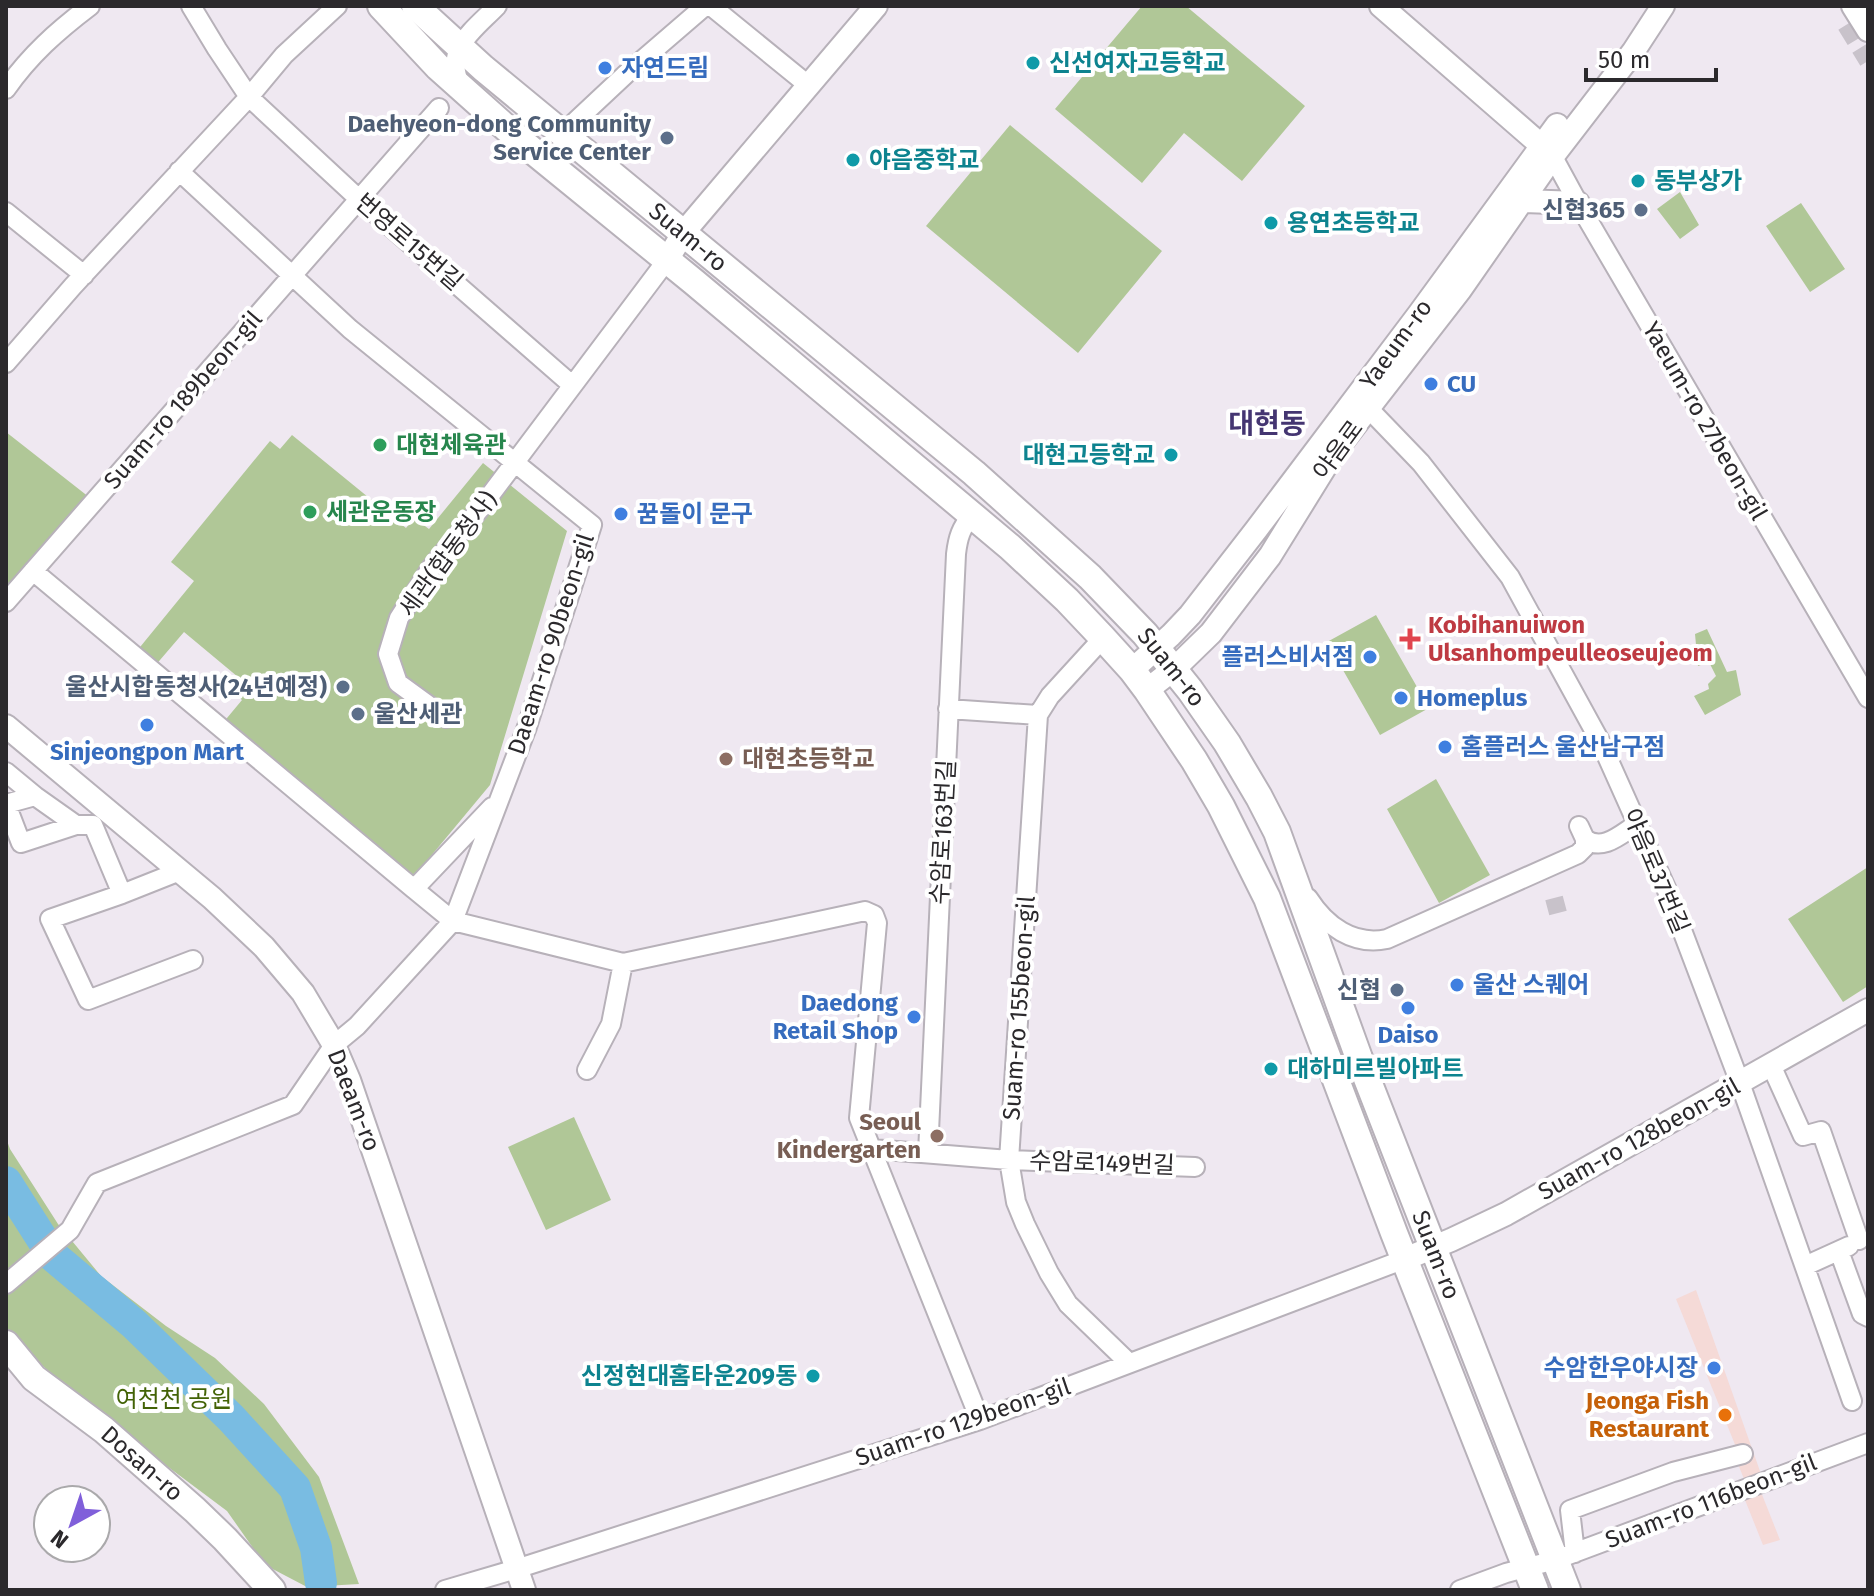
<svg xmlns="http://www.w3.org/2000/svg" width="1874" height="1596" font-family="'Fira Sans','Noto Sans KR',sans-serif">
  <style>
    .commercial { fill: #f5dad7 }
    .green { fill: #b0c797 }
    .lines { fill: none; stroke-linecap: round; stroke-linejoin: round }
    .river { stroke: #79bce2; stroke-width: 32 }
    .minor-tunnel { stroke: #c8c2ca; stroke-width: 18; stroke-dasharray: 18 9; stroke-linecap: butt }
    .minor-casing { stroke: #b7b1b9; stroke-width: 22 }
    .tertiary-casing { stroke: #b7b1b9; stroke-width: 26 }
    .secondary-casing { stroke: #b7b1b9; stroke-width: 30 }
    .minor { stroke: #fff; stroke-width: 18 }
    .tertiary { stroke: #fff; stroke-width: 22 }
    .secondary { stroke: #fff; stroke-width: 26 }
    .culture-dot { fill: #0f9aa8; stroke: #fff; stroke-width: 3 }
    .shop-dot { fill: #3f7fe0; stroke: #fff; stroke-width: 3 }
    .service-dot { fill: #5c6f8a; stroke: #fff; stroke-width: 3 }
    .leisure-dot { fill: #2e9e5b; stroke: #fff; stroke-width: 3 }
    .health-dot { fill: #e0444e; stroke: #fff; stroke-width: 3 }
    .education-dot { fill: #8d6e63; stroke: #fff; stroke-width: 3 }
    .food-dot { fill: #e8710a; stroke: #fff; stroke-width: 3 }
    .labels { text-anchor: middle; stroke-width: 8; stroke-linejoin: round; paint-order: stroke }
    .culture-label { font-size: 24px; font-weight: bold; fill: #0d838f; stroke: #fff; text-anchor: start }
    .shop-label { font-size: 24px; font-weight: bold; fill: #366cbe; stroke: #fff; text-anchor: start }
    .service-label { font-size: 24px; font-weight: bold; fill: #4e5e75; stroke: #fff; text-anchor: end }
    .street-label { font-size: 24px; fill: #2b292c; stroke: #fff }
    .leisure-label { font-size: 24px; font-weight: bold; fill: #27864d; stroke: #fff; text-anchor: start }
    .health-label { font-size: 24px; font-weight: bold; fill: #be3a42; stroke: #fff; text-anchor: start }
    .education-label { font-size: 24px; font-weight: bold; fill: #785e54; stroke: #fff; text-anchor: start }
    .park-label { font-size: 24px; fill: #436306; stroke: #fff }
    .food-label { font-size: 24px; font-weight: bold; fill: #c56008; stroke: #fff; text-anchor: end }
    .quarter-label { font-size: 28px; font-weight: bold; fill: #443571; stroke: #fff }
  </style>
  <rect width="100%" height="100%" fill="#efe8f1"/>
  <path class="commercial" d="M1696 1290 1761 1474V1492L1780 1540 1763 1545 1745 1500 1649 1535 1643 1519 1744 1479 1738 1464 1675 1477 1670 1461 1736 1447 1676 1299Z"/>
  <path class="green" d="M1142 6H1186L1305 106 1242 181 1184 133 1142 183 1055 109Z
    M1010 125 1162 251 1078 353 926 226Z
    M1680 192 1699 225 1680 239 1657 209Z
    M1801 203 1845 269 1810 292 1766 226Z
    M6 432 94 501 6 602Z
    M292 435 406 528 414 518 429 529 483 463 567 531 490 785 411 880 222 724 242 700 235 694 244 682 184 632 154 667 136 652 194 581 171 562 270 441 280 449Z
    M1376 615 1429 708 1380 735 1327 642Z
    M1707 629 1727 672 1736 670 1741 695 1705 715 1694 696 1709 689 1708 684 1716 676 1709 662 1698 666 1695 634Z
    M1436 779 1490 875 1439 903 1387 809Z
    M1868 867V986L1843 1002 1788 919Z
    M574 1117 611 1200 546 1230 508 1147Z
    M6 1138 10 1149 58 1224 101 1276 166 1326 215 1358 264 1404 319 1477 359 1584 307 1587 265 1565 227 1511 76 1398 9 1333 6 1327Z"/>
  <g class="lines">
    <path class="river" d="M6 1182 53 1256 134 1324 231 1418 295 1488 316 1548 321 1583"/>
    <path class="minor-tunnel" d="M1846 25 1868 61
      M1554 898 1558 913"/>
    <defs>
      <path id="minor" d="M191 6 217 49 249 97 360 200 572 385
        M711 6 808 85
        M461 86C442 50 475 29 497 6
        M6 89C30 55 57 31 90 6
        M563 133 626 74 705 6
        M1546 149 1553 157 1578 203 1868 698
        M6 212 84 275
        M6 363 73 286 249 97 284 55 337 6
        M1358 401 1368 408 1421 463 1510 577 1601 743 1666 888 1740 1083 1852 1401
        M33 571 414 889
        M6 602 439 108
        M1103 638 1050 696 1038 715 1009 1160 1016 1202 1025 1224 1049 1273 1068 1304 1129 1363
        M948 709 1038 715
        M446 718 398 683 388 654 399 618 431 568 479 510 667 260
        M6 772 35 796 6 804 21 843 76 825H93L122 894 180 871
        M35 796 76 825
        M492 807 414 889 453 921 623 963 856 913 865 911 874 915 877 923 859 1118 980 1420
        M1585 839C1603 852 1621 834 1637 824
        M122 894 50 919 88 1000 193 960
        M1308 898C1326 926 1353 946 1387 939L1578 854 1585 847V839L1579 826
        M1771 1065 1803 1136 1821 1131 1859 1240
        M587 1070 611 1024 623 963
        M872 1149 1009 1160 1195 1167
        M928 1153 956 554C958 537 961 528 972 515
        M1839 1251 1862 1314 1868 1317
        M1805 1266 1849 1246
        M6 1284 70 1230 97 1183 293 1105 334 1045 357 1026 453 921 527 727 592 525 350 329 179 171
        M1575 1553 1570 1510 1673 1472 1743 1454
        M445 1590 516 1569 980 1420 1405 1259
        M1460 1590 1506 1573 1555 1560 1868 1443"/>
      <path id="tertiary" d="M1381 6 1542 146
        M1853 6 1868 30
        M1522 201 1578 203
        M667 260 684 232 876 6
        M1132 670 1171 635 1190 615 1256 530 1419 314 1557 125
        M1147 690 1174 669 1211 633 1270 556 1335 451 1460 290 1556 152 1633 52 1663 6
        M6 726 212 898 264 947 303 993 334 1045 349 1080 524 1590
        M1405 1259 1451 1240 1506 1214 1868 1010"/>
      <g id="secondary">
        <path d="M381 6 438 67 522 142 694 282 1010 547 1067 600 1103 638 1132 670 1147 690 1194 760 1221 806 1267 898 1394 1233 1535 1590"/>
        <path id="s1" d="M415 6 483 68 974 473 1090 577 1145 634 1190 690 1227 743 1259 797 1277 832 1359 1058 1567 1590"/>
        <path id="s2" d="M6 1344 34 1378 104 1430 195 1510 225 1539 272 1590"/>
      </g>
    </defs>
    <use href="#minor" class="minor-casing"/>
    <use href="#tertiary" class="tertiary-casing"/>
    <use href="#secondary" class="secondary-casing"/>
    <use href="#minor" class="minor"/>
    <use href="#tertiary" class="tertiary"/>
    <use href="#secondary" class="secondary"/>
  </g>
  <g class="culture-dot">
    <circle cx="1033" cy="63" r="8"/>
    <circle cx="853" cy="160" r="8"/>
    <circle cx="1638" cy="181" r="8"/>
    <circle cx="1271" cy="223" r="8"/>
    <circle cx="1171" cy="455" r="8"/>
    <circle cx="1271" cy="1069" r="8"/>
    <circle cx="813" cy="1376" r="8"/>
  </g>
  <g class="shop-dot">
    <circle cx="605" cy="68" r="8"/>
    <circle cx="1431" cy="384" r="8"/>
    <circle cx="621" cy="514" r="8"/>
    <circle cx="1370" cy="657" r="8"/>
    <circle cx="1401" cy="698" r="8"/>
    <circle cx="147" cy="725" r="8"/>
    <circle cx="1445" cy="747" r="8"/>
    <circle cx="1457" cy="985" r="8"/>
    <circle cx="1408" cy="1008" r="8"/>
    <circle cx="914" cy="1017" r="8"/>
    <circle cx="1714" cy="1368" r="8"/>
  </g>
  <g class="service-dot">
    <circle cx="667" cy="138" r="8"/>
    <circle cx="1641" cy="210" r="8"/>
    <circle cx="343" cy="687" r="8"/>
    <circle cx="358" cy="714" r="8"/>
    <circle cx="1397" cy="990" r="8"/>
  </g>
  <g class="leisure-dot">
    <circle cx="380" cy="445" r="8"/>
    <circle cx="310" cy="512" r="8"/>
  </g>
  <path class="health-dot" d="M1406 627h8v8h8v8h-8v8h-8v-8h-8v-8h8z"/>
  <g class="education-dot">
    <circle cx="726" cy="759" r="8"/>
    <circle cx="937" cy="1136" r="8"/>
  </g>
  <circle class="food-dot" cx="1725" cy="1415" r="8"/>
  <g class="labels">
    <g class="culture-label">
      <text x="1049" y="71">신선여자고등학교</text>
      <text x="869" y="168">야음중학교</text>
      <text x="1654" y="189">동부상가</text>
      <text x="1287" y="231">용연초등학교</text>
      <text x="1155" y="463" text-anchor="end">대현고등학교</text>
      <text x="1287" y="1077">대하미르빌아파트</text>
      <text x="797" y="1384" text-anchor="end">신정현대홈타운209동</text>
    </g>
    <g class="shop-label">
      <text x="621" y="76">자연드림</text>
      <text x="1447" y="392">CU</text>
      <text x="637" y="522">꿈돌이 문구</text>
      <text x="1354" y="665" text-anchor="end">플러스비서점</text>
      <text x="1417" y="706">Homeplus</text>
      <text x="1461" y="755">홈플러스 울산남구점</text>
      <text x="147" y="760" text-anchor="middle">Sinjeongpon Mart</text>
      <text x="1473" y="993">울산 스퀘어</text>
      <text x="898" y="1011" text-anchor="end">Daedong<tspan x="898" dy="28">Retail Shop</tspan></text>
      <text x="1408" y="1043" text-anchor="middle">Daiso</text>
      <text x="1698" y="1376" text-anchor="end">수암한우야시장</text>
    </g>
    <g class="service-label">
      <text x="651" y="132">Daehyeon-dong Community<tspan x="651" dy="28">Service Center</tspan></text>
      <text x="1625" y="218">신협365</text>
      <text x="327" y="695">울산시합동청사(24년예정)</text>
      <text x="374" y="722" text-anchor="start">울산세관</text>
      <text x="1381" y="998">신협</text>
    </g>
    <g class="street-label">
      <text dy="8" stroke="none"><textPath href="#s1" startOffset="358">Suam-ro</textPath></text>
      <text transform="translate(409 242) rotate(41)" y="8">번영로15번길</text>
      <text transform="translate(1396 344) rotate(-54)" y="8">Yaeum-ro</text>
      <text transform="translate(183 400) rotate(-49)" y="8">Suam-ro 189beon-gil</text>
      <text transform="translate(1705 421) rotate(60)" y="8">Yaeum-ro 27beon-gil</text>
      <text transform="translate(1338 450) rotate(-54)" y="8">야음로</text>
      <text transform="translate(448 554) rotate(-54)" y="8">세관(합동청사)</text>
      <text transform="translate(551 644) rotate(-72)" y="8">Daeam-ro 90beon-gil</text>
      <text dy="8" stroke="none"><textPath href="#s1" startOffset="1006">Suam-ro</textPath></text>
      <text transform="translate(943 832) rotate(-87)" y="8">수암로163번길</text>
      <text transform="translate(1656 871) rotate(67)" y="8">야음로37번길</text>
      <text transform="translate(1019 1008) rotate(-86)" y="8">Suam-ro 155beon-gil</text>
      <text transform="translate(354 1100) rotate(69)" y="8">Daeam-ro</text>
      <text transform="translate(1639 1139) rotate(-29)" y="8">Suam-ro 128beon-gil</text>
      <text transform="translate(1102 1163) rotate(2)" y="8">수암로149번길</text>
      <text dy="8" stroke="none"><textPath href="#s1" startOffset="1654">Suam-ro</textPath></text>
      <text transform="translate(963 1422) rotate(-19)" y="8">Suam-ro 129beon-gil</text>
      <text dy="8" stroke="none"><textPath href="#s2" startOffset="182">Dosan-ro</textPath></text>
      <text transform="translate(1711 1501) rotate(-21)" y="8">Suam-ro 116beon-gil</text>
    </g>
    <g class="leisure-label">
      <text x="396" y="453">대현체육관</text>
      <text x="326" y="520">세관운동장</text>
    </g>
    <g class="health-label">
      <text x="1428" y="633">Kobihanuiwon<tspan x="1428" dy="28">Ulsanhompeulleoseujeom</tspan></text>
    </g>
    <g class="education-label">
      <text x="742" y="767">대현초등학교</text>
      <text x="921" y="1130" text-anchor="end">Seoul<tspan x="921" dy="28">Kindergarten</tspan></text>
    </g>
    <g class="park-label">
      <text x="174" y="1407">여천천 공원</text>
    </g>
    <g class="food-label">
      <text x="1709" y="1409">Jeonga Fish<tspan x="1709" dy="28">Restaurant</tspan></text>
    </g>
    <g class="quarter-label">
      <text x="1267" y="433">대현동</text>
    </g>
  </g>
  <rect width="1874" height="1596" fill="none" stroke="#2b292c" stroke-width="16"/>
  <g transform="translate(72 1524) rotate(220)"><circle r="38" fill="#ffffff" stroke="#aaa9ab" stroke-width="2"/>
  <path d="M0-6L14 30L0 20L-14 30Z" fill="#805fda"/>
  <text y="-12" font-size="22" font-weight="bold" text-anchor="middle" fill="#2b292c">N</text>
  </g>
  <path d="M1586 68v12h130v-12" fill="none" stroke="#2b292c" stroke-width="4"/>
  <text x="1598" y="68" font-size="24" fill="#2b292c" stroke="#ffffff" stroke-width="6" paint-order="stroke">50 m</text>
</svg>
